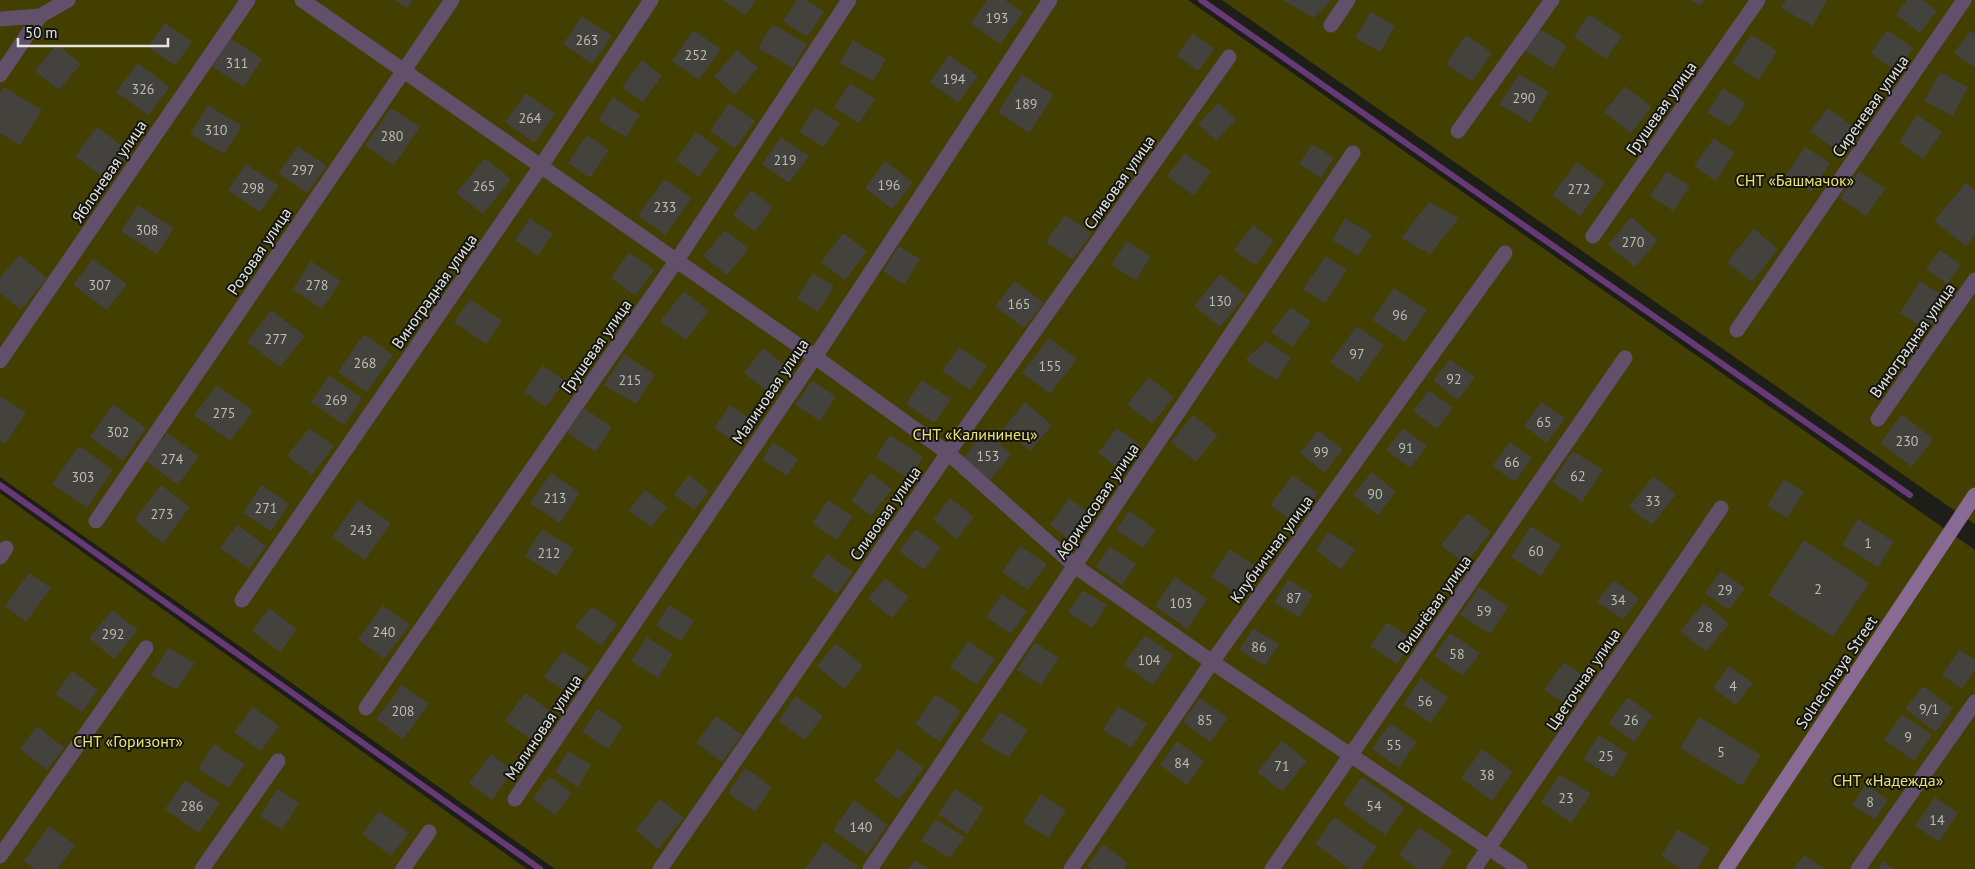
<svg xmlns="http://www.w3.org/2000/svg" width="1975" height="869" font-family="'PT Sans',sans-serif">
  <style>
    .green { fill: #433f00 }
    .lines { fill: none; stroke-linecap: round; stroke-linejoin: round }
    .stream { stroke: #673a77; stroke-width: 6 }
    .building { fill: #43423c }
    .street { stroke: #624f6a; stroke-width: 15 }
    .secondary { stroke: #896a95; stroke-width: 15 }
    .labels { text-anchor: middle; stroke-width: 4; stroke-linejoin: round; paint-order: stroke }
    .number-label { font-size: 14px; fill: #bcbcb8 }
    .street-label { font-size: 16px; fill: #e5e5e1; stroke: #151510 }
    .park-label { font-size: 16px; fill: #ece46f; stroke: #151510 }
  </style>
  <rect width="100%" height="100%" fill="#1e1e19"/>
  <path class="green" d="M0 0H1188L1975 550V869H555L0 477Z
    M1222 0H1975V524L1961 515Z
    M0 493 527 869H0Z"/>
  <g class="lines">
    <path class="stream" d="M1201 0 1910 495
      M0 485 540 869"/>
  </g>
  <path class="building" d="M395 0H413L407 8Z
    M723 0H756L745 15Z
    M797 0H807L824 12 807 37 783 21Z
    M987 0H1005L1023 13 1000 44 971 23Z
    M1283 0H1332L1313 18Z
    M1691 0H1704L1700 6Z
    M1786 0H1827L1813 26 1781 8Z
    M1907 0H1923L1937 11 1920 33 1896 15Z
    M1371 11 1395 26 1380 52 1355 38Z
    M1589 14 1622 36 1606 59 1574 37Z
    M582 16 612 36 592 64 563 44Z
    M165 23 192 42 175 66 148 47Z
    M772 24 807 44 793 68 758 48Z
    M1538 28 1567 46 1553 68 1524 50Z
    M693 30 721 49 699 80 672 61Z
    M1887 30 1913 48 1897 72 1871 53Z
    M1970 31 1975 34V68L1954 53Z
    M1193 33 1214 49 1198 71 1177 56Z
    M1751 34 1777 51 1759 80 1732 63Z
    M1466 35 1492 53 1472 81 1446 64Z
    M230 38 262 59 244 87 212 67Z
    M853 40 886 59 873 81 840 63Z
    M57 44 81 64 59 90 35 71Z
    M737 50 758 68 735 95 714 77Z
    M949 55 978 76 958 103 930 82Z
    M642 60 662 76 643 102 622 87Z
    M138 63 170 87 148 115 116 92Z
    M1940 72 1968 87 1953 116 1924 101Z
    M1022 74 1054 95 1029 133 998 112Z
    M1519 74 1549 92 1530 123 1499 104Z
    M850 83 875 99 859 123 834 107Z
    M1625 86 1652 107 1631 133 1604 112Z
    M4 87 42 110 20 145 0 133V94Z
    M1723 88 1746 103 1730 127 1707 112Z
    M526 93 555 114 534 143 505 122Z
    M613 97 640 115 626 137 598 120Z
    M729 103 755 121 735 149 710 131Z
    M1218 103 1236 120 1216 141 1198 124Z
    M208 105 242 126 224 154 190 134Z
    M815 107 840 123 824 147 799 132Z
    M391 108 420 127 394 165 365 145Z
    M1828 108 1855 128 1837 151 1810 131Z
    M1917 115 1942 132 1923 159 1899 142Z
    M97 127 129 151 107 180 75 156Z
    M696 132 719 149 699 177 676 160Z
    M587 135 609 150 590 178 568 163Z
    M781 137 809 156 789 183 762 164Z
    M1714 138 1735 153 1715 181 1694 166Z
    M1312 144 1334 158 1321 178 1299 164Z
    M298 146 327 166 307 193 278 173Z
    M1805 147 1830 163 1811 192 1786 175Z
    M1185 153 1211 172 1194 196 1167 176Z
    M485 158 511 179 483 214 456 193Z
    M885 161 913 182 892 209 865 188Z
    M1577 162 1605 183 1580 216 1552 195Z
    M246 164 279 186 260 212 228 190Z
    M1667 171 1690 186 1673 211 1650 196Z
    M1859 171 1885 189 1866 216 1840 198Z
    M665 179 692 198 665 235 638 215Z
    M1966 183 1975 190V234L1966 246 1934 221Z
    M751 190 773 207 755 232 733 215Z
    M1429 202 1459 218 1430 254 1401 238Z
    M138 205 174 228 157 254 121 231Z
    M1065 215 1092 233 1073 260 1046 242Z
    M1631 217 1658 240 1635 267 1608 245Z
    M530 218 553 234 538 256 515 240Z
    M1345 218 1372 234 1358 256 1332 240Z
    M1253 225 1274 241 1255 266 1234 250Z
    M1754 229 1778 249 1752 282 1727 262Z
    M725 230 749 249 727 275 703 256Z
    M843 233 867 251 845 280 821 262Z
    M1127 241 1151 256 1136 280 1111 265Z
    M899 246 920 259 904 285 883 271Z
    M1940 250 1961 265 1947 284 1926 269Z
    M629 252 654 270 635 296 611 278Z
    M19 255 47 278 21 310 0 293V278Z
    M1326 256 1347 270 1325 303 1303 289Z
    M93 259 127 284 107 310 73 285Z
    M311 261 341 281 322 309 293 289Z
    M813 273 834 286 818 312 797 298Z
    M1220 274 1246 295 1220 327 1194 306Z
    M1015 281 1044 303 1024 328 995 306Z
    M1920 281 1948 299 1928 331 1900 313Z
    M1394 288 1427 310 1405 342 1372 320Z
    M684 291 709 311 686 340 660 321Z
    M470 299 502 321 486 344 454 322Z
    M1291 307 1311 322 1292 347 1271 332Z
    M271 310 305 336 280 367 247 342Z
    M1357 326 1384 345 1358 382 1330 362Z
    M364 334 393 355 367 392 338 372Z
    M1049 338 1077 359 1050 394 1022 373Z
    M1266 341 1291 357 1277 380 1245 360Z
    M959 347 987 366 970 390 942 371Z
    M763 348 785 365 766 390 744 373Z
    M624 354 655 375 636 404 604 385Z
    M1450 359 1475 377 1458 400 1433 381Z
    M543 365 565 381 546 407 524 392Z
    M329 375 362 398 344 425 311 402Z
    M1149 377 1174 397 1152 424 1127 404Z
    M812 380 836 397 820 421 795 405Z
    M922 380 951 399 934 423 906 404Z
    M217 385 253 411 230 441 194 415Z
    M1429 390 1453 408 1437 429 1413 411Z
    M0 396 26 413 5 444 0 440Z
    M1025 402 1052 425 1030 451 1003 429Z
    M1541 402 1565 418 1547 443 1524 426Z
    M113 404 146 428 123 461 90 437Z
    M730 405 751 419 735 442 714 428Z
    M584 408 612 427 595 452 567 432Z
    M1902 414 1933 439 1912 467 1880 443Z
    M1193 415 1218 435 1196 462 1171 442Z
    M309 428 334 446 312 475 287 456Z
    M1117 428 1142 447 1122 472 1098 453Z
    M1403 428 1427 446 1410 468 1386 450Z
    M1318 430 1343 450 1324 473 1300 453Z
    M985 431 1012 454 990 480 963 458Z
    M167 433 199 456 178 485 146 461Z
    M890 435 923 457 908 479 876 457Z
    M773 442 798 459 787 476 762 460Z
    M1510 442 1532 458 1515 482 1492 466Z
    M79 446 113 470 87 508 52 484Z
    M1573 451 1603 470 1582 502 1552 482Z
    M1372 472 1396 492 1378 515 1353 495Z
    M551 473 580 493 560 523 530 503Z
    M871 473 892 489 871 516 851 500Z
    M689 475 709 491 694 510 674 494Z
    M1293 475 1318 493 1296 524 1270 505Z
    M1653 476 1676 494 1652 525 1629 507Z
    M1784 479 1804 492 1787 518 1767 506Z
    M161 485 190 507 163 543 134 520Z
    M261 485 289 504 271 531 243 513Z
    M645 490 667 507 651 527 629 510Z
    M950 498 974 517 957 539 933 520Z
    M1069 498 1092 515 1073 542 1050 525Z
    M358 500 391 523 365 560 332 537Z
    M828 500 853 516 837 540 812 523Z
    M1129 511 1156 530 1143 548 1116 530Z
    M1467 513 1491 532 1465 564 1441 545Z
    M1858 519 1894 542 1878 567 1842 545Z
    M237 525 266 546 249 569 220 548Z
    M1531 526 1561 545 1541 576 1511 557Z
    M542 529 574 549 556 576 525 556Z
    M916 529 941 548 924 570 899 551Z
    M1328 532 1356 549 1341 570 1316 550Z
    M1804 540 1869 583 1833 637 1768 595Z
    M1020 546 1047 564 1028 590 1002 572Z
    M1110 546 1136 564 1122 585 1096 567Z
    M1230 549 1263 571 1244 599 1211 577Z
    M827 554 853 572 837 594 811 576Z
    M1721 571 1745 588 1729 610 1705 593Z
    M29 573 51 588 26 622 5 606Z
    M1175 577 1207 599 1187 629 1155 606Z
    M885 578 909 597 892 618 868 599Z
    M1288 579 1313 595 1299 617 1274 602Z
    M1614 580 1639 599 1623 620 1597 601Z
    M1479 587 1508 607 1490 634 1460 615Z
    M1083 590 1107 605 1092 628 1068 612Z
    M1002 594 1027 611 1011 634 986 617Z
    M1704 603 1729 624 1706 652 1680 631Z
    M383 605 410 625 384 659 358 639Z
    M669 605 694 621 681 641 656 625Z
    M592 606 617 624 601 646 575 627Z
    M269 608 297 629 280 652 252 631Z
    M112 610 138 630 114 659 89 638Z
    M1387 622 1413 639 1397 664 1370 646Z
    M1253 628 1279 644 1265 666 1239 650Z
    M1450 633 1480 653 1463 676 1434 656Z
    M1145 635 1174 655 1153 685 1124 664Z
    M647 637 673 654 658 678 631 661Z
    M968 641 995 659 977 685 950 667Z
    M1035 642 1059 658 1041 685 1017 670Z
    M836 643 863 666 844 689 817 666Z
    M168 648 195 663 176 690 151 675Z
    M1959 650 1975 660V670L1962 689 1942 675Z
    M563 651 589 669 570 695 544 677Z
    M1564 662 1584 676 1565 704 1544 690Z
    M1729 666 1753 683 1736 705 1713 688Z
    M72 671 98 690 82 712 55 694Z
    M1421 678 1448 698 1430 723 1403 704Z
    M402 685 429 704 403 739 376 719Z
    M1923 686 1953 708 1936 732 1905 709Z
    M525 693 552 712 532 740 505 721Z
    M936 694 961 711 940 742 915 724Z
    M796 696 823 716 805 740 778 721Z
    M1628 697 1653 716 1634 742 1608 723Z
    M1200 698 1228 718 1210 742 1183 722Z
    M1118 706 1147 724 1131 748 1103 730Z
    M253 707 279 726 261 751 234 732Z
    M597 709 623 726 608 749 582 732Z
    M1000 712 1028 730 1009 758 981 741Z
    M1902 714 1932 735 1914 761 1884 740Z
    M716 716 742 735 722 762 696 743Z
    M1699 717 1761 755 1742 786 1680 748Z
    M1390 723 1417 742 1399 768 1372 749Z
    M37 726 64 748 47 770 20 749Z
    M1599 735 1628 754 1613 778 1583 759Z
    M1177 741 1204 761 1187 785 1160 765Z
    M1282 741 1307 761 1282 792 1257 772Z
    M214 744 245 764 229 788 198 769Z
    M898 749 924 768 899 800 874 781Z
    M1482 749 1513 772 1492 801 1461 778Z
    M568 751 591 765 578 787 555 772Z
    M491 754 513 771 492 800 469 783Z
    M745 768 772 787 755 812 728 793Z
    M1560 774 1591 794 1571 823 1541 802Z
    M549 776 572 793 555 815 533 799Z
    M1362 777 1405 808 1385 835 1343 804Z
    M185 780 220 803 199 833 165 809Z
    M1866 784 1888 800 1875 820 1852 805Z
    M277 789 299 803 282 830 260 816Z
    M955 789 984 808 967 834 938 814Z
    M1041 794 1066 810 1049 838 1023 822Z
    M1935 797 1958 813 1939 842 1915 826Z
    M660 799 684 818 658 849 635 830Z
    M854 800 888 825 867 855 833 830Z
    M379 811 409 833 391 856 362 834Z
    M1334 817 1377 847 1361 869H1350L1315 844Z
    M935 819 965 837 950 858 921 841Z
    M49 826 75 845 57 869H35L24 861Z
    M1419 827 1453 851 1440 869H1418L1399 855Z
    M1678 829 1710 849 1697 869H1681L1661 856Z
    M824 842 858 866 855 869H805Z
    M1103 844 1128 863 1124 869H1092L1087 866Z
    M1804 855 1825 869H1794Z
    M915 860 928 869H908Z
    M1883 861 1895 869H1878Z"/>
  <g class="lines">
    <path class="street" d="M302 0 815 357 948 453 1075 566 1212 662 1520 869
      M0 19 40 16 68 0
      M1331 25 1348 0
      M0 75 40 16
      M1458 131 1552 0
      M1593 236 1758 0
      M1737 330 1964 0
      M0 361 248 0
      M1878 419 1975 280
      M96 521 452 0
      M0 557 6 548
      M242 600 541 166 651 0
      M366 708 677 260 849 0
      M515 799 815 357 1050 0
      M0 856 146 648
      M202 869 278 761
      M403 869 429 832
      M660 869 948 453 1229 57
      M870 869 1353 153
      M1071 869 1212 662 1505 253
      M1272 869 1625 358
      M1474 869 1721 508
      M1858 869 1975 702"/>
    <path class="secondary" d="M1726 869 1975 495"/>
  </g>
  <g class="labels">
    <g class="number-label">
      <text x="997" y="23">193</text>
      <text x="587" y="45">263</text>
      <text x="696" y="60">252</text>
      <text x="237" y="68">311</text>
      <text x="954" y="84">194</text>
      <text x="143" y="94">326</text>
      <text x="1524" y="103">290</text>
      <text x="1026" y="109">189</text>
      <text x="530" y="123">264</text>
      <text x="216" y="135">310</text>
      <text x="392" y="141">280</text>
      <text x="785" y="165">219</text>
      <text x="303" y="175">297</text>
      <text x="889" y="190">196</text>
      <text x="484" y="191">265</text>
      <text x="253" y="193">298</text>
      <text x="1579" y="194">272</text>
      <text x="665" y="212">233</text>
      <text x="147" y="235">308</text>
      <text x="1633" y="247">270</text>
      <text x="100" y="290">307</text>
      <text x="317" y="290">278</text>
      <text x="1220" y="306">130</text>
      <text x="1019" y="309">165</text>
      <text x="1400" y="320">96</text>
      <text x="276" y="344">277</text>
      <text x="1357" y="359">97</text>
      <text x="365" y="368">268</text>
      <text x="1050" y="371">155</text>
      <text x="1454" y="384">92</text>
      <text x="630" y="385">215</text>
      <text x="336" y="405">269</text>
      <text x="224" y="418">275</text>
      <text x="1544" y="427">65</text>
      <text x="118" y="437">302</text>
      <text x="1907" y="446">230</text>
      <text x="1406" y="453">91</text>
      <text x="1321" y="457">99</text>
      <text x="988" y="461">153</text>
      <text x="172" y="464">274</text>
      <text x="1512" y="467">66</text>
      <text x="1578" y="481">62</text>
      <text x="83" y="482">303</text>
      <text x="1375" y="499">90</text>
      <text x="555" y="503">213</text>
      <text x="1653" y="506">33</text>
      <text x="266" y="513">271</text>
      <text x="162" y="519">273</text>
      <text x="361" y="535">243</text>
      <text x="1868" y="548">1</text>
      <text x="1536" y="556">60</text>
      <text x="549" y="558">212</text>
      <text x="1818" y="594">2</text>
      <text x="1725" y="595">29</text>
      <text x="1294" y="603">87</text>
      <text x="1618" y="605">34</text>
      <text x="1181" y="608">103</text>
      <text x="1484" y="616">59</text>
      <text x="1705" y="632">28</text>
      <text x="384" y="637">240</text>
      <text x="113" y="639">292</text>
      <text x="1259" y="652">86</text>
      <text x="1457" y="659">58</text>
      <text x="1149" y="665">104</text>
      <text x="1733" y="691">4</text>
      <text x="1425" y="706">56</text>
      <text x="1929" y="714">9/1</text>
      <text x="403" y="716">208</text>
      <text x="1205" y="725">85</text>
      <text x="1631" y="725">26</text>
      <text x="1908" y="742">9</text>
      <text x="1394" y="750">55</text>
      <text x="1721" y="757">5</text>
      <text x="1606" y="761">25</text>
      <text x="1182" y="768">84</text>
      <text x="1282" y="771">71</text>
      <text x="1487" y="780">38</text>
      <text x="1566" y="803">23</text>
      <text x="1870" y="807">8</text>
      <text x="192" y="811">286</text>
      <text x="1374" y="811">54</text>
      <text x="1937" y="825">14</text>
      <text x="861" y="832">140</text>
    </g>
    <g class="street-label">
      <text transform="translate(1870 106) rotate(-55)" y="6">Сиреневая улица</text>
      <text transform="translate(1661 108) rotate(-55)" y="6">Грушевая улица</text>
      <text transform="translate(109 171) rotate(-56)" y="6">Яблоневая улица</text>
      <text transform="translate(1119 182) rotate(-55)" y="6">Сливовая улица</text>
      <text transform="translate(259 251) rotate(-56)" y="6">Розовая улица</text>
      <text transform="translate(434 291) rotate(-55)" y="6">Виноградная улица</text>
      <text transform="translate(1912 340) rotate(-55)" y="6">Виноградная улица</text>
      <text transform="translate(596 346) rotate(-55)" y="6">Грушевая улица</text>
      <text transform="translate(770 391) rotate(-56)" y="6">Малиновая улица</text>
      <text transform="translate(1097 501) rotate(-56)" y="6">Абрикосовая улица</text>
      <text transform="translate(885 513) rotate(-55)" y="6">Сливовая улица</text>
      <text transform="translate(1271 549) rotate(-54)" y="6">Клубничная улица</text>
      <text transform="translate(1434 604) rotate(-55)" y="6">Вишнёвая улица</text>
      <text transform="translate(1836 672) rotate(-56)" y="6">Solnechnaya Street</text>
      <text transform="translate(1583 679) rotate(-56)" y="6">Цветочная улица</text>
      <text transform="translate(543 727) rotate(-56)" y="6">Малиновая улица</text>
    </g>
    <g class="park-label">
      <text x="1795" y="186">СНТ «Башмачок»</text>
      <text x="975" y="440">СНТ «Калининец»</text>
      <text x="128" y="747">СНТ «Горизонт»</text>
      <text x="1888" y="786">СНТ «Надежда»</text>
    </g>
  </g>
  <path d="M18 38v8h150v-8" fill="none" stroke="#e5e5e1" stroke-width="2.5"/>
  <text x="25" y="38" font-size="15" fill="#e5e5e1" stroke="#151510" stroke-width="4" paint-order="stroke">50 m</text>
</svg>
